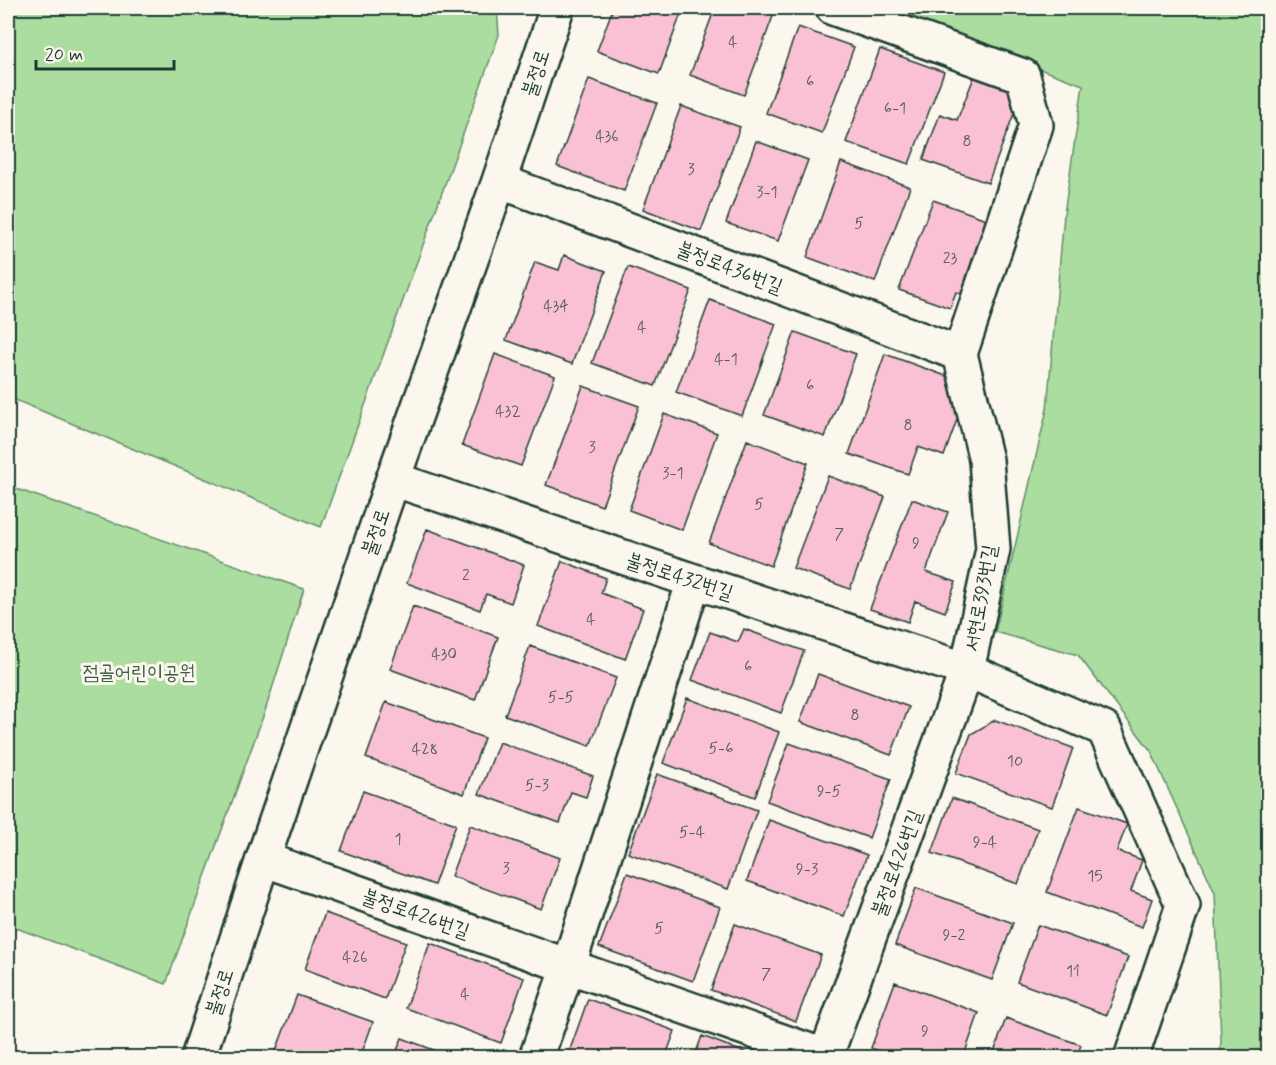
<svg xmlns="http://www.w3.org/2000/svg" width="1276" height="1065" font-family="Mynerve,'Poor Story',sans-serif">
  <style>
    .green { fill: #aadd9f; stroke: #648d6a; stroke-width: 1.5 }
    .building { fill: #fac1d5; stroke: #1f3d34; stroke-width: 1.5 }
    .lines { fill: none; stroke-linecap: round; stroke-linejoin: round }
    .minor-casing { stroke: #1f3d34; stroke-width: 38 }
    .minor { stroke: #fbf7ec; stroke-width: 33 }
    .labels { text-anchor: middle; stroke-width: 6; stroke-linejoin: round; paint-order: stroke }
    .number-label { font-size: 16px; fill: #565e5c }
    .street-label { font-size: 20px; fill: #1f3d34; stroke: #fbf7ec }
    .park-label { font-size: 20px; fill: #3b5d49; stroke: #fbf7ec }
  </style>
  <rect width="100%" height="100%" fill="#fbf7ec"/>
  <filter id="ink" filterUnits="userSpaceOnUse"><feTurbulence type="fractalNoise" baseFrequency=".0167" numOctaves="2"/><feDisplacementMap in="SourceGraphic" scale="12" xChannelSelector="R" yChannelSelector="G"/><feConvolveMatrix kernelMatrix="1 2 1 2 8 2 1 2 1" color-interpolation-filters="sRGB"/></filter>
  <g filter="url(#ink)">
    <path class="green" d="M8 8H497L499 35 321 527 8 397Z
      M885 8H1268V1057H1220L1221 1040 1215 893 1151 751 1078 655 995 632 1047 409 1064 214 1083 85 969 43Z
      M8 486 304 589 265 711 166 984 8 925Z"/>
    <path class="building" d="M613 8H683L659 74 597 51Z
      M715 8H776L744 95 690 75Z
      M798 27 854 47 822 133 766 113Z
      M880 49 944 72 909 164 846 142Z
      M975 75 1022 92 988 183 923 160 940 114 957 120Z
      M589 79 657 103 624 191 557 166Z
      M681 106 740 127 701 231 643 209Z
      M756 141 808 160 778 241 726 223Z
      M841 162 910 187 875 282 807 257Z
      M933 200 1000 224 973 298 956 292 950 308 899 290Z
      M564 255 606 271 572 364 506 340 535 262 559 270Z
      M628 267 691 290 655 386 592 363Z
      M710 300 776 324 742 416 676 392Z
      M795 332 856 354 825 437 764 415Z
      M495 354 555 376 521 466 462 445Z
      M885 354 957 380 951 395 964 400 944 456 918 447 908 474 849 454Z
      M583 386 639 406 602 506 546 485Z
      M664 414 717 433 682 530 629 510Z
      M747 440 808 463 771 566 709 543Z
      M828 476 885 497 850 589 793 568Z
      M912 499 948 512 926 572 956 582 945 612 915 601 908 622 870 609Z
      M427 529 524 565 511 603 486 594 480 610 407 583Z
      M562 561 606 578 601 593 643 609 625 659 538 626Z
      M413 606 498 637 475 700 390 669Z
      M744 629 804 651 781 713 692 680 710 632 738 642Z
      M530 646 616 678 590 746 505 715Z
      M818 674 909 707 891 755 800 722Z
      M687 698 779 732 755 797 663 763Z
      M386 702 484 738 464 794 366 758Z
      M995 720 1073 748 1052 807 956 773 971 734Z
      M499 742 593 776 586 797 571 792 560 823 479 794Z
      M789 743 891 779 869 838 767 801Z
      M657 774 757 810 728 889 628 853Z
      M363 791 456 824 434 885 341 851Z
      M952 798 1038 829 1018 884 932 853Z
      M1079 807 1127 824 1117 851 1142 860 1131 891 1152 899 1142 927 1047 892Z
      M769 820 867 855 844 916 747 881Z
      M470 825 560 858 541 909 451 876Z
      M627 873 720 907 693 981 599 947Z
      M916 888 1013 923 992 980 895 945Z
      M325 913 406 942 385 999 305 969Z
      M735 924 821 955 796 1021 711 990Z
      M1038 925 1128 957 1107 1015 1017 982Z
      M430 943 524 978 501 1043 406 1008Z
      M895 982 979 1013 963 1058H897L871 1048Z
      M297 995 373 1022 360 1058H279L274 1056Z
      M588 999 675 1031 665 1058H567Z
      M1006 1018 1081 1045 1076 1058H992Z
      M702 1036 759 1058H694Z
      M402 1038 455 1058H394Z"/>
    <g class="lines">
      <defs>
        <path id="minor" d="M499 181 960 354
          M393 479 694 581 967 670 1104 729 1183 905 1131 1058
          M263 859 830 1058
          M198 1058 263 859 393 479 499 181 557 8
          M536 1058 568 967 694 581
          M825 1058 967 670 993 549 986 460 960 354 1036 125 1023 76 833 8"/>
      </defs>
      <use href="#minor" class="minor-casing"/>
      <use href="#minor" class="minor"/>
    </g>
  </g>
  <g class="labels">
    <g class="number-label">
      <text x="733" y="47">4</text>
      <text x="810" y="86">6</text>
      <text x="895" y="113">6-1</text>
      <text x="607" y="141">436</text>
      <text x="967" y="146">8</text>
      <text x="691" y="174">3</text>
      <text x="767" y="197">3-1</text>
      <text x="859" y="228">5</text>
      <text x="950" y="263">23</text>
      <text x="556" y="311">434</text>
      <text x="642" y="332">4</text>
      <text x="726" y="364">4-1</text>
      <text x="810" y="390">6</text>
      <text x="508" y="416">432</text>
      <text x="908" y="430">8</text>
      <text x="592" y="452">3</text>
      <text x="673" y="478">3-1</text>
      <text x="759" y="509">5</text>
      <text x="839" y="539">7</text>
      <text x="916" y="548">9</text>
      <text x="466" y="580">2</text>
      <text x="591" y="624">4</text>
      <text x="444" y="659">430</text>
      <text x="748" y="671">6</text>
      <text x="561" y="702">5-5</text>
      <text x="855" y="720">8</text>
      <text x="721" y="753">5-6</text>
      <text x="425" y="754">428</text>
      <text x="1015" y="766">10</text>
      <text x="537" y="790">5-3</text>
      <text x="829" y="796">9-5</text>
      <text x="692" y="837">5-4</text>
      <text x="398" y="844">1</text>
      <text x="985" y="847">9-4</text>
      <text x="506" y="873">3</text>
      <text x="807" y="874">9-3</text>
      <text x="1095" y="881">15</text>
      <text x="659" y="933">5</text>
      <text x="954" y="940">9-2</text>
      <text x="355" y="962">426</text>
      <text x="1073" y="976">11</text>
      <text x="766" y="979">7</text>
      <text x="465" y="999">4</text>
      <text x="925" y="1036">9</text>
    </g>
    <g class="street-label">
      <text transform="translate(535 73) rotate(-72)" y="7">불정로</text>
      <text transform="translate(730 267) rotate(21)" y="7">불정로436번길</text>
      <text transform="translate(375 532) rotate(-71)" y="7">불정로</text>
      <text transform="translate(680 576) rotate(18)" y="7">불정로432번길</text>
      <text transform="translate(980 598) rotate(-80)" y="7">서현로393번길</text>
      <text transform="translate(896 863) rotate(-70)" y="7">불정로426번길</text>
      <text transform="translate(416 913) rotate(19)" y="7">불정로426번길</text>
      <text transform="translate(219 992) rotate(-72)" y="7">불정로</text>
    </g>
    <g class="park-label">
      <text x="139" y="679">점골어린이공원</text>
    </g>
  </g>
  <rect width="1276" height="1065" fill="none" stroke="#fbf7ec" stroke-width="30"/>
  <rect x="15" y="15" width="1246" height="1035" fill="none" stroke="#1f3d34" stroke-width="2" filter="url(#ink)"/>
  <path d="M36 60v9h138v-9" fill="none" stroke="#1f3d34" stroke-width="3"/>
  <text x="45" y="60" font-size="18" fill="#1f3d34" stroke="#fbf7ec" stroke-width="4.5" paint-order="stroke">20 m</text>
</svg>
